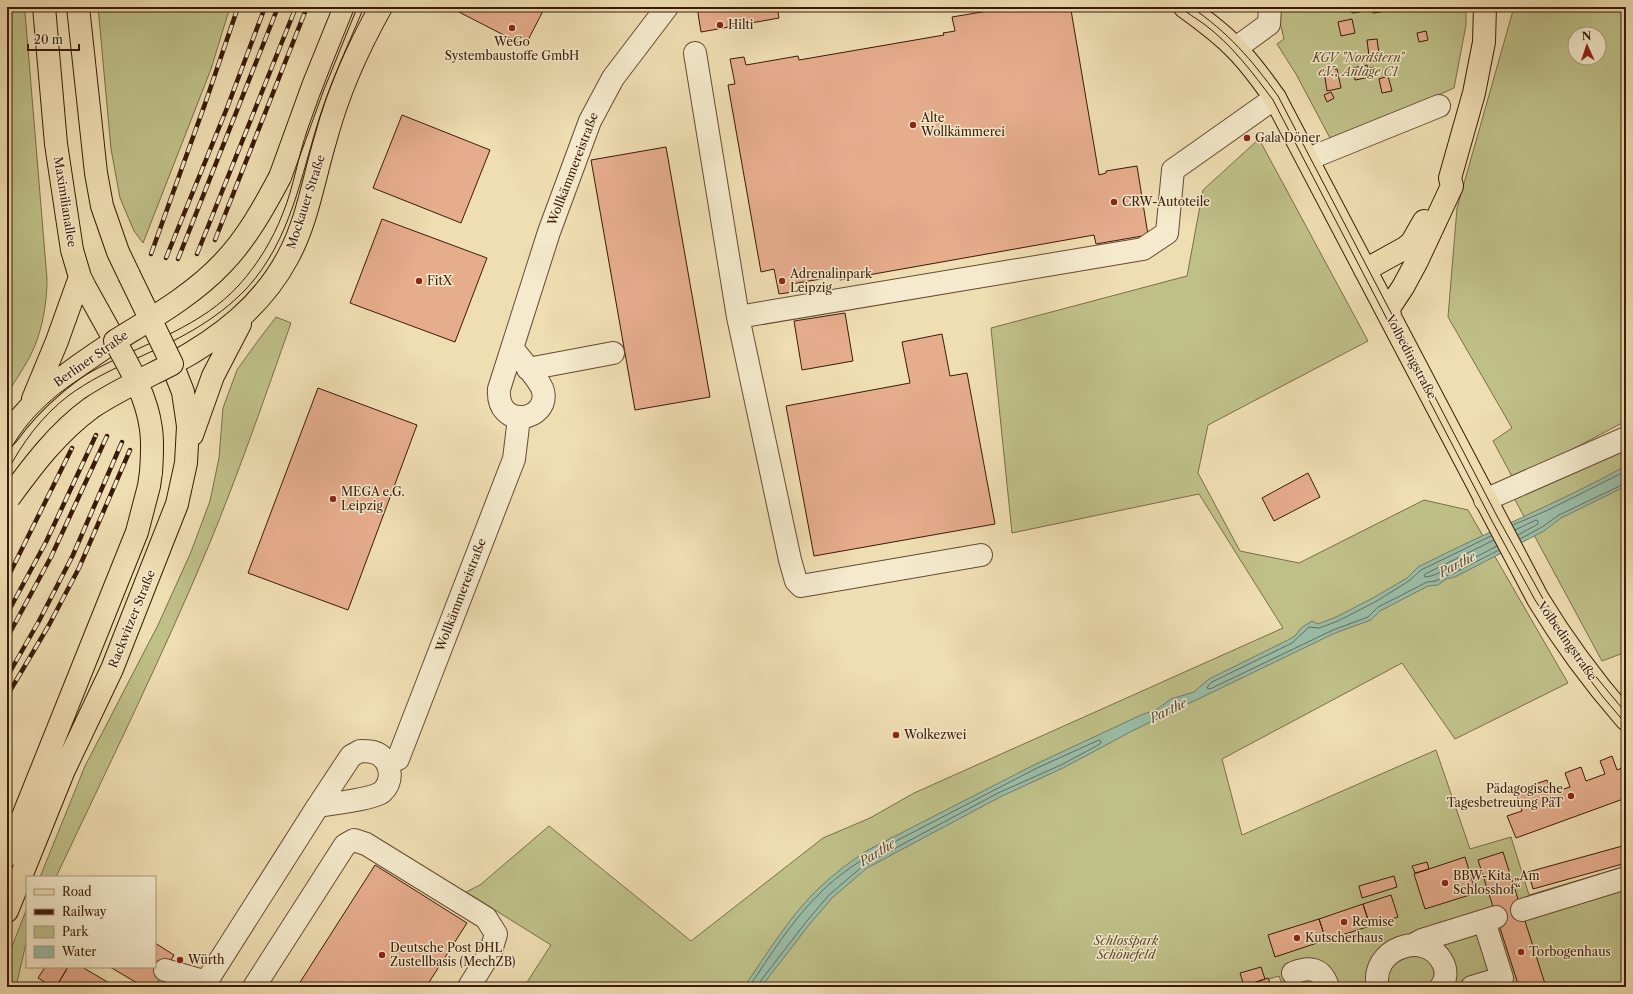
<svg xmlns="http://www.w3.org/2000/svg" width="1633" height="994" font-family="'Libre Caslon Text',serif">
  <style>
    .green { fill: #bfc088; stroke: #7c6d48; fill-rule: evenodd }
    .water { fill: #9abda8; stroke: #747c68 }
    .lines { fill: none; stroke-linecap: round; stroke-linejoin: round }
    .shore { stroke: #6a6c58; stroke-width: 1 }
    .building { fill: #e6ad8d; stroke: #3a1a09 }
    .minor-casing { stroke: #674b33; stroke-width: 24 }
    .major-casing { stroke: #3a1a09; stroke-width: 24 }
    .minor { stroke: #f5eacd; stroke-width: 22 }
    .major { stroke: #efdeb2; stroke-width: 22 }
    .tram { stroke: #3a1a09; stroke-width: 1 }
    .rail-casing { stroke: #3a1a09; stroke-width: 4.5 }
    .rail { stroke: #f5eacd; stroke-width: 3; stroke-dasharray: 9; stroke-linecap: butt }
    .major-bridge-casing { stroke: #3a1a09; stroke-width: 24; stroke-linecap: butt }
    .major-bridge { stroke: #efdeb2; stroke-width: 22 }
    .poi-dot { fill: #8f2418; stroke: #f5eacd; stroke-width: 1.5 }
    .labels { text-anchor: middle; stroke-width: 3; stroke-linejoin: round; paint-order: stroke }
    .poi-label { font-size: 12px; fill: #3a1a09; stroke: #f5eacd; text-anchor: start }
    .park-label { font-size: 12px; font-style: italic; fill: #624c2f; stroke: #f5eacd }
    .street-label { font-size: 12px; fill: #3a1a09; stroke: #f5eacd }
    .water-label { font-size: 13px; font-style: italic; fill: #574b39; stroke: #f5eacd }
  </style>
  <rect width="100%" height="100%" fill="#efdeb2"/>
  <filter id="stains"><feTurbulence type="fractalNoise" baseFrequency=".005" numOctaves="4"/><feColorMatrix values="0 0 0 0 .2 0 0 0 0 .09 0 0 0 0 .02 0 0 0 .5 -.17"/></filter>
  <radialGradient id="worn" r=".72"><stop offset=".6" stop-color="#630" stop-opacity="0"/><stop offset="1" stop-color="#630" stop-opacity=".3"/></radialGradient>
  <path class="green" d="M7 7H24L25 12 47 279C47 298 44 319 38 337 32 357 18 376 7 394Z
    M98 7H230L211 69 143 243 134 231 120 198 111 149Z
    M1279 7H1466V25L1454 88 1432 98 1330 138 1296 74 1277 44 1284 39 1278 14Z
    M1514 7H1626V421L1514 480 1493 441 1512 428 1448 317 1457 208ZM1575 34H1599V58H1575Z
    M1259 139 1368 341 1208 425 1198 473 1240 551 1299 563 1424 500 1468 510 1568 683 1455 739 1402 663 1222 759 1242 835 1436 750 1470 849 1511 837 1529 895 1626 866V987H1283L1279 976 1243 987H524L551 945 466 892 480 885 549 826 691 941 823 838 870 818 914 793 1283 628 1199 494 1012 533 991 328 1187 276 1203 190Z
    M276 317 291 323C265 397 239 472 209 545 162 657 108 767 56 877H40L85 766 158 625 191 552 210 501 219 458 223 408 237 370 257 342Z
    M1626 442V652L1602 661 1514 498Z
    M27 908V939L16 987H7V959Z"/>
  <path class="water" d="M1626 466V486L1561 518 1544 531 1455 577 1446 579 1438 585 1428 586 1380 611 1371 620 1335 633 1132 731 1063 768 1000 797 867 868 832 898 809 925 761 987H744C766 955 792 913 820 887 835 873 851 861 868 850L1036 764 1141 715 1156 710 1171 699 1194 692 1209 679 1290 639 1295 636 1301 628 1312 621 1318 624 1336 617 1373 598 1407 578 1418 567C1487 532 1558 503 1626 466Z"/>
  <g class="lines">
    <path class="shore" d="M1513 525 1548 510 1626 471
      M1515 530 1536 520 1538 521V524L1518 535
      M1491 536 1421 570 1409 581 1375 602 1338 621 1319 628 1309 627 1292 643 1212 682 1208 686 1207 688 1210 689 1333 630 1368 617 1378 607 1400 596 1427 582 1436 581 1445 576 1454 573 1499 550
      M1520 539 1542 527 1559 515 1626 483
      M1494 540 1425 574 1424 576 1426 577C1434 576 1437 573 1444 571 1463 565 1479 555 1497 546
      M749 987C771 954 793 919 822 891 836 877 854 865 871 854L1037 768 1099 740 1101 741 1100 744 1061 765 998 793 864 865 829 895 806 922 759 983 758 987"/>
  </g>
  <path class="building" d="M459 7H545L525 46 457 11Z
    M697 7H777L779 18 701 32Z
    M1012 7H1066L1071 10 1099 175 1106 173V171L1137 166 1148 235 1096 244 1094 235 840 280 839 276 791 284 793 292 779 294 774 269 761 272 728 85 735 84 730 59 744 57 746 65 798 56 799 60 944 35 943 33 955 31 952 17Z
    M1351 7H1360V12L1352 13Z
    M1360 7H1370V9L1360 11Z
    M1372 7H1381V12L1373 13Z
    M1352 19 1355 33 1341 36 1338 22Z
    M1426 31 1428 40 1419 42 1417 33Z
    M1377 39 1379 54 1369 56 1367 40Z
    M1367 65 1370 77 1355 80 1353 68Z
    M1374 67 1375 76 1371 77 1370 68Z
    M1337 69 1341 88 1327 91 1324 71Z
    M1388 76 1392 91 1382 93 1379 79Z
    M1331 92 1334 98 1327 102 1324 95Z
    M402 115 490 150 461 223 373 188Z
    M666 147 710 397 635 410 591 160Z
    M382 219 487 258 455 342 350 303Z
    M845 313 853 361 802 370 794 321Z
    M942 334 950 376 967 373 995 524 814 556 786 406 910 383 902 342Z
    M318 388 417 425 348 610 248 573Z
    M1308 473 1320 497 1274 521 1262 498Z
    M1612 756 1617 770 1626 766V798L1516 838 1507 816 1522 811 1515 791 1547 780 1551 793 1570 787 1565 773 1581 767 1586 781 1605 774 1600 761Z
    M1626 845V863L1533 889 1528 872Z
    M1503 852 1546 987H1519L1478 860Z
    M1465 857 1476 893 1425 909 1414 874Z
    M1427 862 1429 869 1415 873 1412 866Z
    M375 865 467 923 426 987H297Z
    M1394 876 1397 887 1362 898 1359 886Z
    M1391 895 1398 917 1370 926 1363 904Z
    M1363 904 1370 926 1326 940 1319 919Z
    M1319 919 1326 940 1275 957 1268 935Z
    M155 943 174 955 155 987H144L110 967H155Z
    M45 967H68L56 987H53L38 978Z
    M68 967H82L116 987H56Z
    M1261 967 1265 979 1244 986 1240 973Z
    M1268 978 1272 987H1241Z"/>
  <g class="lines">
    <defs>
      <path id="minor" d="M1236 48 1269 24 1270 7
        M695 53 738 317 1143 249 1167 233 1173 170 1275 98
        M1308 159 1439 106
        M738 317 790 560 796 581 801 586 981 555
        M512 348C519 357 541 382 543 391 550 421 496 431 499 389L549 232 590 121 613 78 667 7
        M528 369 613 353
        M1485 500 1626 438
        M360 751C368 751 375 751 381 756 392 765 393 782 382 792 373 799 331 804 318 806L351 756Z
        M387 763 398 759 514 459 519 418
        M1522 910 1626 878
        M1413 945 1422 940 1496 917
        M165 970 207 982
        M1293 973C1310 966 1322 968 1328 987
        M203 987 318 806
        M254 987 345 845 354 840 366 844 486 918 496 934 491 951 469 987
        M1378 987C1369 949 1426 928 1443 963 1447 971 1446 980 1441 987
        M1472 987 1502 978 1484 921"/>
      <path id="major" d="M78 7 96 173 102 206 118 252 129 275
        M1185 7C1203 20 1221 33 1236 49 1251 64 1263 81 1275 98L1538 599C1564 642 1593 681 1626 719
        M280 177 313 86 345 7
        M1365 270 1405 248 1412 242 1424 221
        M1390 316 1389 308 1403 287 1417 261 1452 186 1450 178 1474 93 1484 42 1485 7
        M33 399 57 341 80 277
        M7 435C37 393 72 369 115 341L85 287 80 277 72 250 56 144 44 7
        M192 435 213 376 240 324
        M7 856 137 532 149 486 151 472
        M7 911 64 770 112 669 177 504 186 463 188 426 183 392 172 364C220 338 262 306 288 257 308 220 314 177 326 138 338 93 358 48 381 7"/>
    </defs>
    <use href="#minor" class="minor-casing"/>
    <use href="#major" class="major-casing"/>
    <use href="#minor" class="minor"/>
    <use href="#major" class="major"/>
    <path class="tram" d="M1179 7C1187 13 1196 18 1204 24 1232 45 1252 72 1273 100L1492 521 1535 600 1578 664 1603 697 1626 724
      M1191 7C1229 33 1251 59 1278 96L1498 518 1542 597 1561 629 1583 661 1626 713
      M7 456C26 417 62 387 100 367 148 342 202 326 239 285 258 264 273 239 283 213 294 186 298 156 308 128 322 87 339 47 355 7
      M7 472C22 443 42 416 68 396 88 381 111 370 133 360 175 341 215 322 247 288 291 240 301 175 320 116 332 79 349 43 364 7"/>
    <defs>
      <path id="rail" d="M215 240 307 7
        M151 254 206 101 238 7
        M197 254 296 7
        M166 258 227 108 265 7
        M178 259 278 7
        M7 579 72 448
        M7 614 46 542 96 435
        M7 638 51 557 107 436
        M7 677 39 621 73 555 122 442
        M7 696 49 625 79 568 130 450"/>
    </defs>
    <use href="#rail" class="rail-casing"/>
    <use href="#rail" class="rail"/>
    <defs>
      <path id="major-bridge" d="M151 472C152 458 153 443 151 429 147 397 130 368 115 341 152 318 193 295 223 263 247 238 264 207 280 177
        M9 498C33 465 58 432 91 408 116 391 145 378 172 364L129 275"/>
    </defs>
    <use href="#major-bridge" class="major-bridge-casing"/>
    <use href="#major-bridge" class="major-bridge"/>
  </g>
  <g class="poi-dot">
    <circle cx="720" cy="25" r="4"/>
    <circle cx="512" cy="28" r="4"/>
    <circle cx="913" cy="125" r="4"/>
    <circle cx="1247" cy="138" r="4"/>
    <circle cx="1114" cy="202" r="4"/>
    <circle cx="419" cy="281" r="4"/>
    <circle cx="782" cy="281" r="4"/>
    <circle cx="333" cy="499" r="4"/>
    <circle cx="896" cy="735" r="4"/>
    <circle cx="1571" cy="796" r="4"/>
    <circle cx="1445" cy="883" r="4"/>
    <circle cx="1344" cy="922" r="4"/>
    <circle cx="1297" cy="938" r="4"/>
    <circle cx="1521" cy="952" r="4"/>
    <circle cx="382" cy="955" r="4"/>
    <circle cx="180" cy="960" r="4"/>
  </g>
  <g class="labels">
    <g class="poi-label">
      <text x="728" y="29">Hilti</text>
      <text x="512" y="46" text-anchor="middle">WeGo<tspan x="512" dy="14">Systembaustoffe GmbH</tspan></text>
      <text x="921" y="122">Alte<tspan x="921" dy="14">Wollkämmerei</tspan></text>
      <text x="1255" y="142">Gala Döner</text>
      <text x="1122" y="206">CRW-Autoteile</text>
      <text x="790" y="278">Adrenalinpark<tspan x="790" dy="14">Leipzig</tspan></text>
      <text x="427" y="285">FitX</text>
      <text x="341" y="496">MEGA e.G.<tspan x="341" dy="14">Leipzig</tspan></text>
      <text x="904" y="739">Wolkezwei</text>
      <text x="1563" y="793" text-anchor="end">Pädagogische<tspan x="1563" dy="14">Tagesbetreuung PäT</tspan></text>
      <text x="1453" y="880">BBW-Kita „Am<tspan x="1453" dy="14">Schlosshof“</tspan></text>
      <text x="1352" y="926">Remise</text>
      <text x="1305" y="942">Kutscherhaus</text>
      <text x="390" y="952">Deutsche Post DHL<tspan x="390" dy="14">Zustellbasis (MechZB)</tspan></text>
      <text x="1529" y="956">Torbogenhaus</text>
      <text x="188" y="964">Würth</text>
    </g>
    <g class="park-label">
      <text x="1358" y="62">KGV "Nordstern"<tspan x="1358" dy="14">e.V., Anlage C1</tspan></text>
      <text x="1126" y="945">Schlosspark<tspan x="1126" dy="14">Schönefeld</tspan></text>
    </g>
    <g class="street-label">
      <text transform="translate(573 169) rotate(-69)" y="4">Wollkämmereistraße</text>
      <text transform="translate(65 202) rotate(81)" y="4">Maximilianallee</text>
      <text transform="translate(306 202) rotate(-72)" y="4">Mockauer Straße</text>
      <text transform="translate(1411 357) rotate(62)" y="4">Volbedingstraße</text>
      <text transform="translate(91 359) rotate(-35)" y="4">Berliner Straße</text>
      <text transform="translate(461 595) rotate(-69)" y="4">Wollkämmereistraße</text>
      <text transform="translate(132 619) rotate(-68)" y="4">Rackwitzer Straße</text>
      <text transform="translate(1567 641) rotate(55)" y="4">Volbedingstraße</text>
    </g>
    <g class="water-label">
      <text transform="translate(1457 564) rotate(-27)" y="5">Parthe</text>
      <text transform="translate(1168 710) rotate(-26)" y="5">Parthe</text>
      <text transform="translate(877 852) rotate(-31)" y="5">Parthe</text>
    </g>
  </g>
  <rect width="1633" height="994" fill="none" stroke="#efdeb2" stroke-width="24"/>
  <rect x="8" y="8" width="1617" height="978" fill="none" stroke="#3a1a09" stroke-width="2"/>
  <rect x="12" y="12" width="1609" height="970" fill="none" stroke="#3a1a09"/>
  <rect x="26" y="876" width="130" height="92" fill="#f5eacd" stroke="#aa977f"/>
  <rect x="34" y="889" width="20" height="6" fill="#efdeb2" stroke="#aa977f"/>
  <text x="62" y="896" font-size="12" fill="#3a1a09">Road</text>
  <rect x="34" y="909" width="20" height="6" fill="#3a1a09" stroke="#aa977f"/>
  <text x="62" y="916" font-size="12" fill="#3a1a09">Railway</text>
  <rect x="34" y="926" width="20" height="12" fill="#bfc088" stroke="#aa977f"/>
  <text x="62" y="936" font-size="12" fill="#3a1a09">Park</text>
  <rect x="34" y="946" width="20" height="12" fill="#9abda8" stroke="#aa977f"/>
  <text x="62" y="956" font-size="12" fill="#3a1a09">Water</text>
  <g transform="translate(1587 46) rotate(357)"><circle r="19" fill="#f5eacd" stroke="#aa977f"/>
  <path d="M0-3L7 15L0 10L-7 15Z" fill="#8f2418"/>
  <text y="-6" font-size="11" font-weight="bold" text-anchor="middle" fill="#3a1a09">N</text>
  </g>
  <path d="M28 44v6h51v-6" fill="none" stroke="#3a1a09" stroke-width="2"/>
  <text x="34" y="44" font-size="12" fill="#3a1a09" stroke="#f5eacd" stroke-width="3" paint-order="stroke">20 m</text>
  <rect width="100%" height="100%" filter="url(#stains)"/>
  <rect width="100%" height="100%" fill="url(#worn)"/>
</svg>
